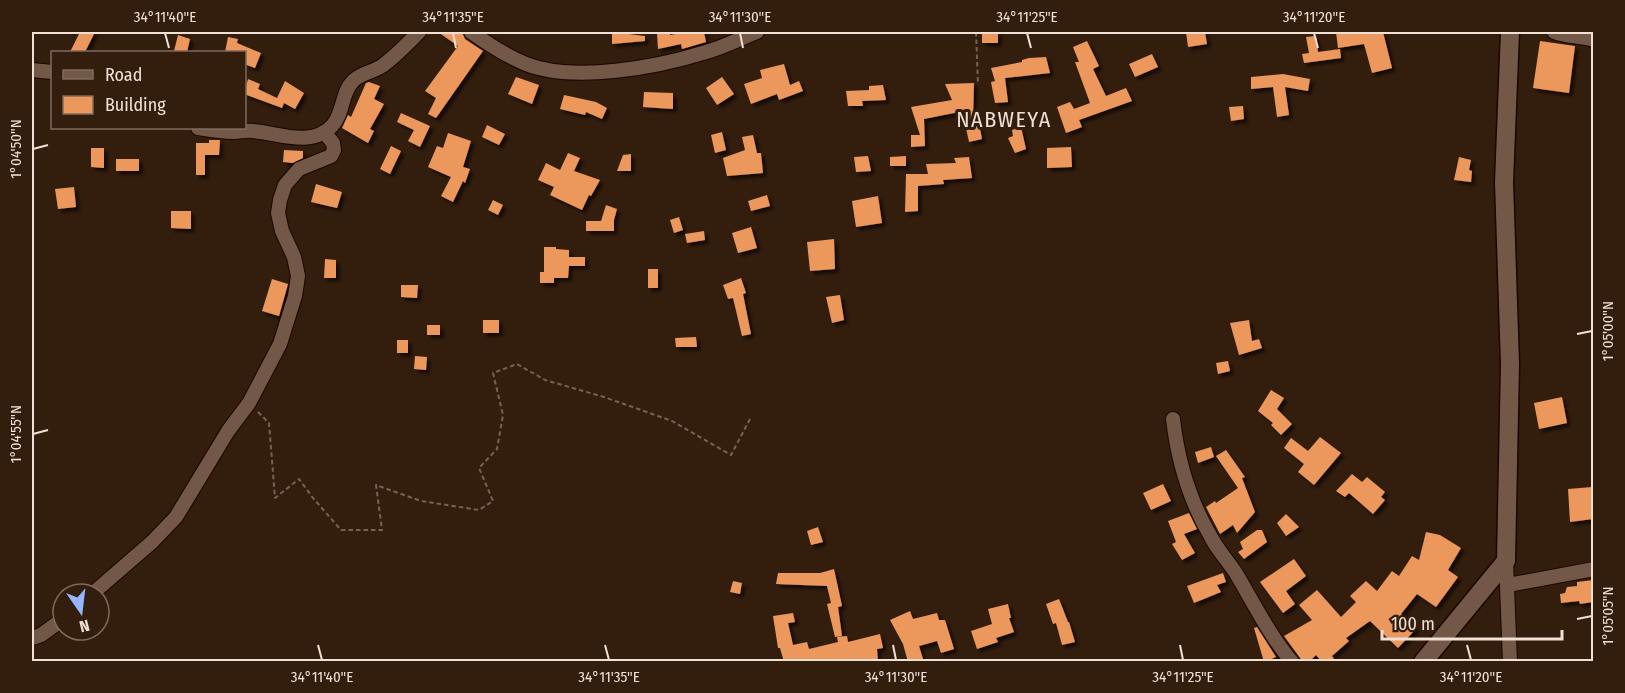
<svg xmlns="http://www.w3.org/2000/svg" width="1625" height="693" font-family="'Fira Sans Condensed',sans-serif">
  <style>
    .building { fill: #ec975c; filter: url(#shadow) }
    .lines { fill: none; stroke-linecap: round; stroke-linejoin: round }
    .street-casing { stroke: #1a0600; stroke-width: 16 }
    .secondary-casing { stroke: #1a0600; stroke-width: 21 }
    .path { stroke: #766255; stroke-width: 2; stroke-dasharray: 4.5 3; stroke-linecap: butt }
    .street { stroke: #735847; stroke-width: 14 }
    .secondary { stroke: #735847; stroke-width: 18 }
    .ticks { fill: none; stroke: #f0e0d6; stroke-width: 2 }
    .labels { text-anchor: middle; stroke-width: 6; stroke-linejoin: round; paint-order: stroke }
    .quarter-label { font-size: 22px; letter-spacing: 1.5px; fill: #f0e0d6; stroke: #331d0d }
    .neatline { fill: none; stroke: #f0e0d6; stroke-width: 2 }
    .ticks-label { font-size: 15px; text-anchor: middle; fill: #f0e0d6 }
  </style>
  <defs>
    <filter id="shadow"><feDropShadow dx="3.5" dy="3.5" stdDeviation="1.5" flood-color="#0009"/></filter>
  </defs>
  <rect width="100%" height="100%" fill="#331d0d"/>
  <!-- building -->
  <g class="building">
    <path d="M80 32H95L85 52H70Z"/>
    <path d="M438 32H462L465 39 483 51 436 118 428 114 436 98 425 91 458 46Z"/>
    <path d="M612 32 645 36V41L612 44Z"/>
    <path d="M670 32V35L686 32H704L706 42 682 49 681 44 658 49 657 33Z"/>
    <rect x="982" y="32" width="16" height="11"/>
    <path d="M1186 32H1205L1207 44 1188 47Z"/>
    <path d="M1336 32H1383L1392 68 1372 73 1364 44 1338 48Z"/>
    <path d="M178 35 190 39 187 52 174 51Z"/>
    <path d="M1316 36 1318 52 1340 49 1341 58 1304 63 1302 54 1309 53 1306 37Z"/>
    <path d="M228 37 238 39 237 43 261 53 255 68 244 64V52H225Z"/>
    <path d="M1087 41 1099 66 1093 69 1106 96 1126 88 1132 101 1079 120 1082 127 1066 133 1057 107 1070 102 1074 109 1090 103 1075 62H1079L1073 47Z"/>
    <path d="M1540 41 1575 46 1569 93 1533 88Z"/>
    <path d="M1152 54 1158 67 1135 77 1129 64Z"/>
    <path d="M1046 57 1050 73 1005 78 1008 102 995 103 991 82 995 81 991 68 1022 62V60L1029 58Z"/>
    <path d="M784 64 790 85 799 81 803 91 779 100 777 94 751 104 744 84 762 78 760 70Z"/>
    <path d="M1283 74 1310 79 1308 91 1285 87 1289 115 1277 117 1273 87 1251 89V77Z"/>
    <path d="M516 77 539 85 532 104 508 94Z"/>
    <path d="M722 77 734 94 717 105 706 88Z"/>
    <path d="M248 79 260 84 258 89 277 98 285 81 304 93 295 109 284 103 282 108 244 94Z"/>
    <path d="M369 82 380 86 374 99 384 104 370 129 374 131 368 143 342 128 348 115 351 117 366 83Z"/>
    <path d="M974 83 973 119 978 118 982 139 969 142 963 114H959V112L924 119 925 146 911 147V135H920L911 107 952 100 945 84Z"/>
    <path d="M883 85 886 100 862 101 863 106H848L846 91 869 90V86Z"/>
    <path d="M644 92 673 93V109L643 107Z"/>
    <path d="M564 95 596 102 607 108 602 119 586 112 585 115 560 109Z"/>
    <path d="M1243 106 1244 119 1231 121 1229 107Z"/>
    <path d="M401 113 430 126 420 147 408 141 414 130 397 122Z"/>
    <path d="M487 125 505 134 499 145 482 137Z"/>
    <path d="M1021 127 1026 149 1015 153 1008 138 1013 136 1012 130Z"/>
    <path d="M722 132 726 150 715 153 711 135Z"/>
    <path d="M448 133 471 141 463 167 470 169 465 183 463 181 453 202 441 196 451 177 428 167 437 146 443 148Z"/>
    <path d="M753 135 757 153H761L763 173 727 176 723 158 745 150 742 137Z"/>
    <path d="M209 140H220L219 155H205V175H196V143H209Z"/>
    <path d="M391 146 401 151 390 174 380 169Z"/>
    <path d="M1071 147 1072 167 1047 168V148Z"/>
    <path d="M91 148H104V168L91 167Z"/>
    <path d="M284 150 303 151V158L293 163 283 162Z"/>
    <path d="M568 153 580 158 574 171 600 180 591 196 589 195 582 210 550 195 554 187 538 180 546 163 560 170Z"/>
    <path d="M631 154V171H617L623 155Z"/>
    <path d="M868 156 871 171 856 172 854 157Z"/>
    <path d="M906 156V166H890V157Z"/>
    <path d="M969 157 972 178 943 180 944 184 918 186V211L905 212 906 174H928L926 164 956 163 954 158Z"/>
    <path d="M1459 157 1471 160 1469 170 1472 171 1471 182 1454 180Z"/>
    <rect x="116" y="159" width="23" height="12"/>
    <path d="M316 184 342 192 337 208 311 202Z"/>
    <path d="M74 187 76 207 58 209 55 189Z"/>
    <path d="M767 195 770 206 751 211 748 201Z"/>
    <path d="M878 196 882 223 856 227 852 201Z"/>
    <path d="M493 200 503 205 498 215 488 210Z"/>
    <path d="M606 205 617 209 614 220V231H586V221H601Z"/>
    <path d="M171 211H191V229L171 228Z"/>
    <path d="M679 217 683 230 674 233 670 220Z"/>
    <path d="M751 227 757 248 738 253 732 233Z"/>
    <path d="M704 231 705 240 687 243 685 234Z"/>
    <path d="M834 239 835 269 810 271 807 242Z"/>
    <path d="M544 247H556V249L569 250V257H585V266H569L568 278H554V283H540V272H544Z"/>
    <path d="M325 259 336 260V278H324Z"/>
    <rect x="648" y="269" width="10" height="19"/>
    <path d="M741 278 746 293 743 294 751 334 742 336 733 298 728 299 723 285Z"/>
    <path d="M272 279 288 284 279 316 262 311Z"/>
    <path d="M401 285H418L417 298 401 297Z"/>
    <path d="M840 295 844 320 832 323 826 297Z"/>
    <rect x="483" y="320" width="16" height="13"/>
    <path d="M1249 320 1252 341 1259 339 1262 348 1239 355 1230 323Z"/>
    <rect x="427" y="325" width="13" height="10"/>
    <path d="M696 337 697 347H676L675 338Z"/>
    <rect x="397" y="340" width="11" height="13"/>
    <path d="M415 356 427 357 426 370 414 369Z"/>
    <path d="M1228 361 1230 371 1218 374 1216 363Z"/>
    <path d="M1271 390 1284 398 1277 409 1292 424 1281 435 1271 425 1273 423 1258 411Z"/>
    <path d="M1562 397 1567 423 1539 429 1534 403Z"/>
    <path d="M1320 437 1341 453 1314 485 1298 472 1304 464 1284 448 1291 438 1308 451Z"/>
    <path d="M1211 447 1214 457 1198 463 1195 452Z"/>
    <path d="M1226 450 1245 477 1242 478 1255 512 1237 533 1233 525 1220 534 1206 507 1215 501 1216 503 1238 488 1216 456Z"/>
    <path d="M1352 474 1362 482 1367 477 1385 492 1381 497 1385 500 1373 514 1349 493 1345 497 1336 491Z"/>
    <path d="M1163 484 1171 501 1151 510 1143 493Z"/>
    <path d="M1592 487 1593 519 1570 522 1568 489Z"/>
    <path d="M1189 513 1197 529 1184 534 1195 553 1182 560 1172 544 1176 542 1168 521Z"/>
    <path d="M1286 514 1299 527 1286 536 1277 523Z"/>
    <path d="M818 527 823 542 811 545 807 531Z"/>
    <path d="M1257 530H1262L1267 542 1244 559 1238 552 1243 549 1240 542Z"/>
    <path d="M1426 532 1440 535 1461 548 1448 570 1458 577 1436 607 1417 594 1401 614 1416 629 1398 648 1370 621 1346 638 1349 641 1332 656 1336 662H1322L1316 655 1309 662H1303L1284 636 1312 620 1299 605 1317 590 1341 617 1356 602 1350 596 1366 581 1377 591 1392 571 1399 576 1412 556 1419 560Z"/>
    <path d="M1294 559 1306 576 1286 591 1295 604 1283 613 1260 582Z"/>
    <path d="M834 569 842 606 838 607 842 636 835 637 827 604 831 603 827 586 776 584 778 573H820Z"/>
    <path d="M1223 573 1226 582 1217 585 1221 592 1194 603 1187 586Z"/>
    <path d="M1593 580V602L1580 604 1579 601 1561 603 1560 594 1565 593 1567 587 1577 586V582Z"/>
    <path d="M733 581 742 583 740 594 730 592Z"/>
    <path d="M1059 599 1068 622H1069L1075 642 1062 645 1056 623 1053 624 1046 604Z"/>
    <path d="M1008 604 1011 618H1009L1014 632 996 638 998 642 977 649 971 631 992 624 988 609Z"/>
    <path d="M910 611 913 619 937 613 939 620H945L954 649 941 653 937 641 919 646 924 662H908L903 644 890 620Z"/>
    <path d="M793 613 795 622 788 623 793 645 807 642 809 649 838 642 837 637 847 636 848 642 880 634 883 648 877 649 878 662H784L780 648H778L773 616Z"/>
    <path d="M1257 627 1269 646 1276 657 1264 662 1254 628Z"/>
  </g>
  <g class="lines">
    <!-- street casing -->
    <g class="street-casing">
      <g id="street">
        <path d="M471 32C488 44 506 56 526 64 574 83 658 67 706 52 724 47 741 38 757 32"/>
        <path d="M1554 32C1567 37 1580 36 1594 40"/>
        <path d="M32 70 52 72"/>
        <path d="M198 128C210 130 222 132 234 132 240 132 247 130 253 131 278 133 311 148 332 126 344 113 341 93 353 81 361 73 373 72 382 66 396 56 407 44 419 32"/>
        <path d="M1173 419C1178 462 1189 500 1211 537 1218 551 1229 562 1237 575 1254 604 1270 636 1292 662"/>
        <path d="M1506 561 1510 662"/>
        <path d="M1508 585 1594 569"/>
        <path d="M92 594 152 542 176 517 228 431 249 403 280 344 295 296 298 276 294 257 282 231 278 213 280 200 285 185 299 169 331 156 334 150 333 143 324 132"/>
        <path d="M32 638 41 635 63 619"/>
      </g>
    </g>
    <!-- secondary casing -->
    <g class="secondary-casing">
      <path id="secondary" d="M1423 662 1506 561 1510 364 1504 182 1510 32"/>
    </g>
    <!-- path -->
    <g class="path">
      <path d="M976 32 978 84"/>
      <path d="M258 412 269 423 275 498 299 479 313 498 341 530H382L376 485 421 501 479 510 493 501 479 468 497 449 503 415 493 373 517 364 545 380 604 397 672 421 731 455 750 419"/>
    </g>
    <!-- street -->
    <use href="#street" class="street"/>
    <!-- secondary -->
    <use href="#secondary" class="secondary"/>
  </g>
  <!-- ticks -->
  <path class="ticks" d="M165 33 169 48M453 33 456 48M740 33 743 48M1027 33 1031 48M1314 33 1318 48M33 149 48 145M1577 334 1592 331M33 434 48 430M1577 619 1592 616M318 645 322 660M605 645 609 660M893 645 896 660M1180 645 1183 660M1467 645 1471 660"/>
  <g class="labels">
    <!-- quarter labels -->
    <g class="quarter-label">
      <text x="1004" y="127">NABWEYA</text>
    </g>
  </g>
  <!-- border -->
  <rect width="1625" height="693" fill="none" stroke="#331d0d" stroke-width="66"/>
  <!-- legend -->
  <rect x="51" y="51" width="195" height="78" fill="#331d0d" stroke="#7f6b5d" stroke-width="1.5"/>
  <rect x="63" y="70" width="30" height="9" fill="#735847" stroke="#7f6b5d" stroke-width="1.5"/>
  <text x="105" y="81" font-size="18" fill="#f0e0d6">Road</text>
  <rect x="63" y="96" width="30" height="18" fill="#ec975c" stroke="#7f6b5d" stroke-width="1.5"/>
  <text x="105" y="111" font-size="18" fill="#f0e0d6">Building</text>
  <!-- north arrow -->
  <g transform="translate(81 612) rotate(166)"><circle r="28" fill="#331d0d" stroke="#7f6b5d" stroke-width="1.5"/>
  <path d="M0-4.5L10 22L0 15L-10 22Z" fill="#95b6fd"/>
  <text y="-9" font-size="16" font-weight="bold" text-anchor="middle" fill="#f0e0d6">N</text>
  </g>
  <!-- scale -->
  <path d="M1382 630v9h180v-9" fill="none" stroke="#f0e0d6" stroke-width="3"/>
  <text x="1391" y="630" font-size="18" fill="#f0e0d6" stroke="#331d0d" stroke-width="4.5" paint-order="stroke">100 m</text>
  <rect x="33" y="33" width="1559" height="627" class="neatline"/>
  <g class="ticks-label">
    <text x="165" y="22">34°11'40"E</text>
    <text x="453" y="22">34°11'35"E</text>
    <text x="740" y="22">34°11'30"E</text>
    <text x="1027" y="22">34°11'25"E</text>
    <text x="1314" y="22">34°11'20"E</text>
    <text transform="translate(16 149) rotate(-90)" y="5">1°04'50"N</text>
    <text transform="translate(1608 331) rotate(-90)" y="5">1°05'00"N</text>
    <text transform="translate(16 434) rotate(-90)" y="5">1°04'55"N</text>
    <text transform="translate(1608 616) rotate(-90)" y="5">1°05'05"N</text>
    <text x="322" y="682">34°11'40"E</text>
    <text x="609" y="682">34°11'35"E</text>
    <text x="896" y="682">34°11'30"E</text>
    <text x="1183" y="682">34°11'25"E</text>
    <text x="1471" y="682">34°11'20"E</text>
  </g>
</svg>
